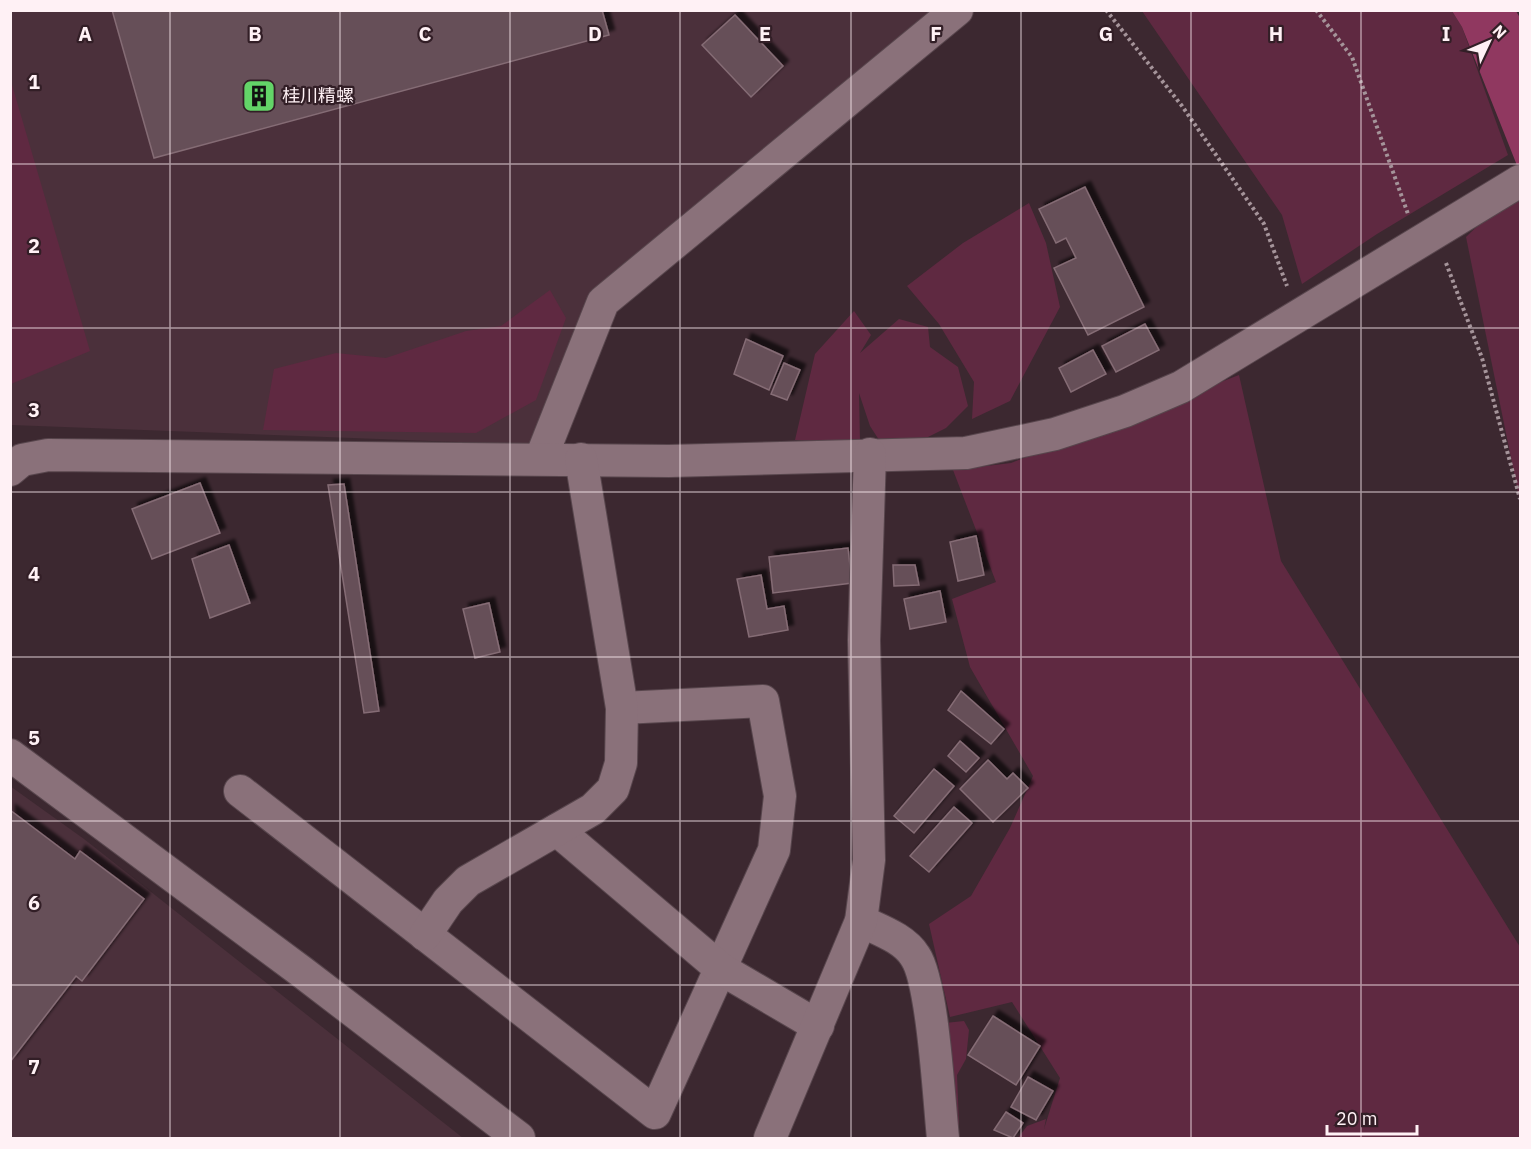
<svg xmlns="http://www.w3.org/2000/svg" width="1531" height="1149" font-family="'IBM Plex Sans','Noto Sans JP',sans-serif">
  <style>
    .built { fill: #4b303b }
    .green { fill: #5f2941 }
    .water { fill: #903860 }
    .building { fill: #664f58; stroke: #856c75; stroke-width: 1.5; filter: url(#shadow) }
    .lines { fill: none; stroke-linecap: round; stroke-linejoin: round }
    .minor-casing { stroke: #58464d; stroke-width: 34 }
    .path { stroke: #a5949a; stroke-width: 4; stroke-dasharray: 3 3; stroke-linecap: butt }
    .minor { stroke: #8a717a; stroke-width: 32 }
    .grid { fill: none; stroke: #fff1f5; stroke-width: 1.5; stroke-opacity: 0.55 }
    .labels { text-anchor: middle; stroke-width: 4.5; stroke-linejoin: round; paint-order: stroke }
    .poi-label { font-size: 18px; fill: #fff1f5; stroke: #321e26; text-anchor: start }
    .grid-label { font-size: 20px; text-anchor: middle; font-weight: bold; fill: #fff1f5; stroke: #321e26; stroke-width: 4.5; stroke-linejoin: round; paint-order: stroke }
  </style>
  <defs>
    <filter id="shadow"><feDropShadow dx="5.5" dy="-5.5" stdDeviation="1.5" flood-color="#0009"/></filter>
  </defs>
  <rect width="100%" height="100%" fill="#3c2830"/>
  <!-- built -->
  <g class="built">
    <path d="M10 11H935L595 288 534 445 11 425Z"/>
    <path d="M10 786 84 839 463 1138H11Z"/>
  </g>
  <!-- green -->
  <g class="green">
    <path d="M1142 11H1452L1462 27 1508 155 1377 234 1302 284 1282 215Z"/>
    <path d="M10 78 90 351 11 384H10Z"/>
    <path d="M1520 185V502L1466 237Z"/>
    <path d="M1029 203 1046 243 1060 307 1010 401 972 419 974 382 939 324 907 286 963 243Z"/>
    <path d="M550 290 566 318 536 400 476 433 263 430 274 369 336 353 386 358 466 331 501 326Z"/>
    <path d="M854 311 871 335 860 353 899 319 928 327 930 347 958 367 968 406 946 428 914 444 881 443 870 426 859 393 860 442 795 440 815 354Z"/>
    <path d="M1239 375 1281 561 1520 947V1138H1018L1027 1126 1046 1119 1044 1129 1060 1078 1012 1002 950 1017 929 924 971 896 1010 828 1033 776 970 667 952 599 996 582 953 470 1011 463Z"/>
    <path d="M964 1021 969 1030 966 1059 957 1075 959 1124 955 1138 945 1023Z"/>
  </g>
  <!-- water -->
  <path class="water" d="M1452 11H1516L1520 18V173L1462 27Z"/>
  <!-- building -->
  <g class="building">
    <path d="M112 10H602L609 35 154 158Z"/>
    <path d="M735 15 783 66 751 97 702 45Z"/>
    <path d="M1085 187 1144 307 1088 335 1054 268 1076 258 1066 238 1056 243 1039 209Z"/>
    <path d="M1145 324 1159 350 1116 372 1102 346Z"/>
    <path d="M746 339 783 356 769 390 734 374Z"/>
    <path d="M1093 350 1106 374 1071 392 1059 368Z"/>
    <path d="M784 363 800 370 787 400 771 394Z"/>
    <path d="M200 483 220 533 152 559 132 509Z"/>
    <path d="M344 484 379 711 364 713 328 485Z"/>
    <path d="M976 536 984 575 958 581 950 542Z"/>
    <path d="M229 545 250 603 210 618 192 559Z"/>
    <path d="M848 548 852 583 773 593 769 557Z"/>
    <path d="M893 565H915L919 585 894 586Z"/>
    <path d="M761 575 767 609 784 606 788 630 749 637 737 579Z"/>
    <path d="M940 591 946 622 910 629 904 599Z"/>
    <path d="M489 603 500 652 475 658 463 609Z"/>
    <path d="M961 691 1004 729 991 744 948 710Z"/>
    <path d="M960 741 979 758 966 772 948 756Z"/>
    <path d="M988 760 1007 779 1013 773 1028 788 993 822 960 789Z"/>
    <path d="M934 769 954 786 914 833 894 816Z"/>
    <path d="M954 807 972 823 929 872 910 856Z"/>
    <path d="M10 810 75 859 80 851 144 899 82 981 76 976 10 1062Z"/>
    <path d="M993 1016 1040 1046 1016 1085 968 1055Z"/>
    <path d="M1028 1077 1053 1091 1036 1120 1011 1107Z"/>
    <path d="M1006 1112 1023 1123 1013 1138 994 1130Z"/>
  </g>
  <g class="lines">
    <!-- minor casing -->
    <g class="minor-casing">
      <g id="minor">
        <path d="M541 458 603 302 957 10"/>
        <path d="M10 470 22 460 48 455 669 461 966 453 1055 434 1125 411 1181 387 1520 181"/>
        <path d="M10 755 302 972 519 1138"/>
        <path d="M240 791 655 1113 774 850 780 796 763 701 622 708"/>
        <path d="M557 830 721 969 818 1026"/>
        <path d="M861 921C879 930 904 938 915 956 933 982 939 1101 943 1138"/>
        <path d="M425 935 448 901 468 881 593 809 613 789 621 763 622 708 581 459"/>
        <path d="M770 1138 861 921 869 860 864 640 870 454"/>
      </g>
    </g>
    <!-- path -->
    <g class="path">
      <path d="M1106 10 1182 106 1264 224 1287 286"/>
      <path d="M1316 10 1352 57 1408 214"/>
      <path d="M1446 263 1482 358 1520 499"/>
    </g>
    <!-- minor -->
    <use href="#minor" class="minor"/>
  </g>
  <!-- grid -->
  <path class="grid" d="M170 10V1138M340 10V1138M510 10V1138M680 10V1138M851 10V1138M1021 10V1138M1191 10V1138M1361 10V1138M10 164H1520M10 328H1520M10 492H1520M10 657H1520M10 821H1520M10 985H1520"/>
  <!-- icons -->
  <defs>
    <g id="building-square" transform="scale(1.725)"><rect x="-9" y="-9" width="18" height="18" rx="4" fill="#63d468" stroke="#321e26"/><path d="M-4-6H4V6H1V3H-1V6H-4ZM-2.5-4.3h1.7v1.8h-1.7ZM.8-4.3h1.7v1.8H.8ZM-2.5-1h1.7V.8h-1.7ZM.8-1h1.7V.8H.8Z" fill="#111"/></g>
  </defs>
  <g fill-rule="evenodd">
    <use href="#building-square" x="259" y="96"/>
  </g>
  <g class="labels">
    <!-- poi labels -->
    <g class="poi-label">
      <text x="282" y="102">桂川精螺</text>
    </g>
  </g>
  <g class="grid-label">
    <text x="85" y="41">A</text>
    <text x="255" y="41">B</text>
    <text x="425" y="41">C</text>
    <text x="595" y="41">D</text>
    <text x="765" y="41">E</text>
    <text x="936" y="41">F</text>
    <text x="1106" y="41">G</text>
    <text x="1276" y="41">H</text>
    <text x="1446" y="41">I</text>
    <text x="34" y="89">1</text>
    <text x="34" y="253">2</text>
    <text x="34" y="417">3</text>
    <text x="34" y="581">4</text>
    <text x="34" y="745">5</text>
    <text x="34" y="910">6</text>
    <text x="34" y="1074">7</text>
  </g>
  <!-- border -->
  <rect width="1531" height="1149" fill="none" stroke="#fff1f5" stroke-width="24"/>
  <!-- north arrow -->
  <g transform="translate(1489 42) rotate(46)" stroke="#321e26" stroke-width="4.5" paint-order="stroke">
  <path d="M0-4.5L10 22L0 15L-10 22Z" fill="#fff1f5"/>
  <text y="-9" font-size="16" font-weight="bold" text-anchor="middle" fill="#fff1f5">N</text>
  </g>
  <!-- scale -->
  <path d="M1327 1125v9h90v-9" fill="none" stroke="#fff1f5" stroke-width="3"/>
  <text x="1336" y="1125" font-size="18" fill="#fff1f5" stroke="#321e26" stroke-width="4.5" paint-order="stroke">20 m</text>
</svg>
